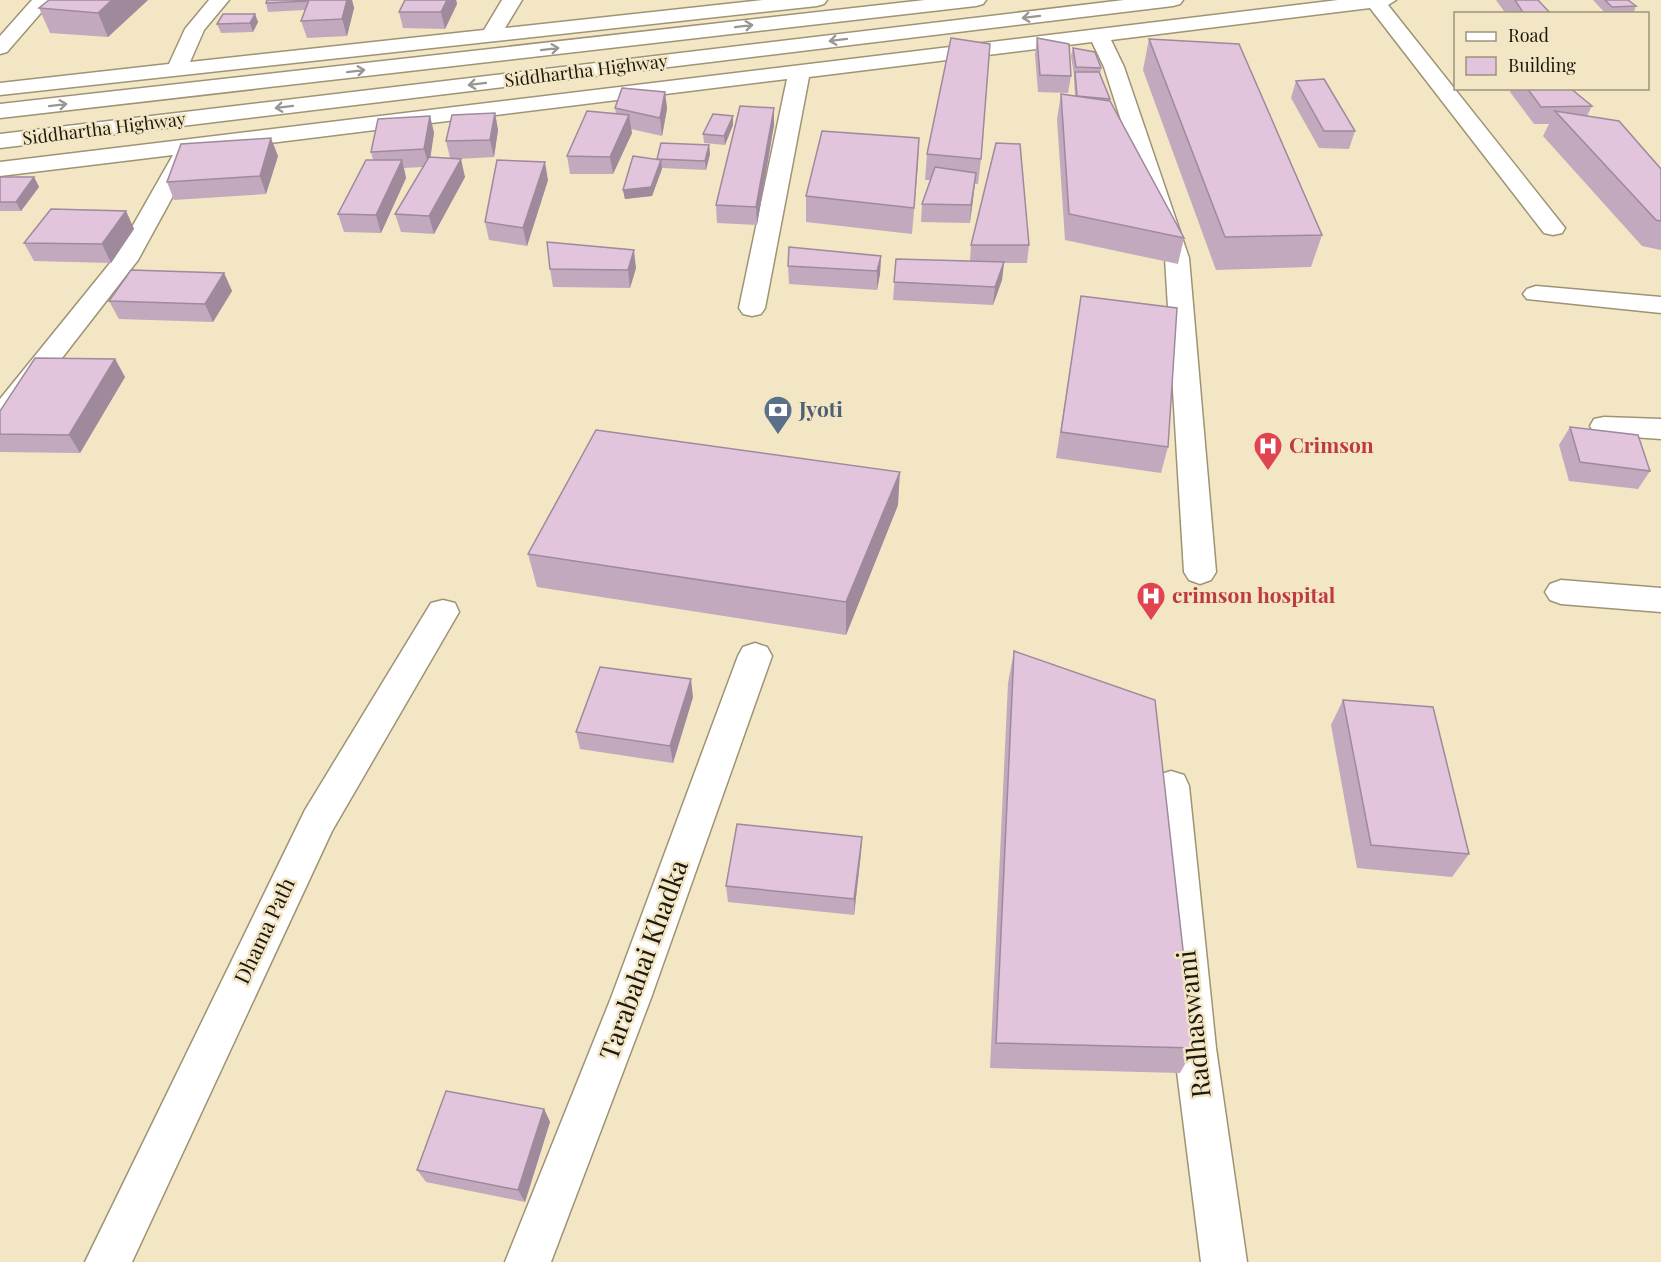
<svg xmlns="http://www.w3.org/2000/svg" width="1661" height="1262" font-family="'Playfair Display',serif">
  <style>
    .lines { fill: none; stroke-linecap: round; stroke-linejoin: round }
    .minor-casing { stroke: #9e9374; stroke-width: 3 }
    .highway-casing { stroke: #9e9374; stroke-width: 3 }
    .minor { fill: #fff; fill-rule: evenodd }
    .highway { fill: #fff; fill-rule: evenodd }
    .wall { fill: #c2a9be }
    .shaded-wall { fill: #9e8a9b }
    .building { fill: #e2c5dd; stroke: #9e8a9b; stroke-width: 1.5 }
    .oneway { stroke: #999792 }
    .labels { text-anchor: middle; stroke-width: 5; stroke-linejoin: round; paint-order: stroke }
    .far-street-label { font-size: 18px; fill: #1c180c; stroke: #f2e6c5 }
    .service-label { font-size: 21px; font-weight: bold; fill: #4e5e75; stroke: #f2e6c5; text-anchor: start }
    .health-label { font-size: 21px; font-weight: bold; fill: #be3a42; stroke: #f2e6c5; text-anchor: start }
    .street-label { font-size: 21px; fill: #1c180c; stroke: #f2e6c5 }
    .near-street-label { font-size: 26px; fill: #1c180c; stroke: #f2e6c5 }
  </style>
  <rect width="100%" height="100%" fill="#f2e6c5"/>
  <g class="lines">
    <!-- minor casing -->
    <g class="minor-casing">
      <g id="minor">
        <path d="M32 0H52L7 52 0 54V36Z"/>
        <path d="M209 0H229L204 30 190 62 484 30 502 0H522L505 28 763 0H827L824 4 817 6 0 95V83L169 64 185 29Z"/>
        <path d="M1338 0H1396L1388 5 1565 228 1562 233 1553 235 1544 233 1370 8 1111 40 1124 67 1189 258 1216 572 1211 580 1200 584 1189 580 1184 572 1165 258 1104 67 1092 42 809 77 765 308 761 314 752 316 743 314 739 308 787 79 197 152 138 260 10 425 0 427V399L115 257 173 155 0 176V162Z"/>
        <path d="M1536 286 1661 297V313L1527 299 1523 294 1527 289Z"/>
        <path d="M1604 417 1661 419V439L1604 435 1594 433 1590 426 1594 419Z"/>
        <path d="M1561 580 1661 588V612L1561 604 1550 600 1545 592 1550 584Z"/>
        <path d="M443 600 455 603 459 612 332 831 132 1262H85L305 810 431 603Z"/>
        <path d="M755 643 767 647 772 656 651 998 551 1262H505L611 998 738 656 743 647Z"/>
        <path d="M1171 771 1184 775 1189 786 1216 1048 1247 1262H1201L1174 1048 1153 786 1158 775Z"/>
      </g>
    </g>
    <!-- highway casing -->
    <g class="highway-casing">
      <g id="highway">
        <path d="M925 0H986L983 4 976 6 0 118V104Z"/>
        <path d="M1124 0H1183L1180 4 1173 6 0 148V134Z"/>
      </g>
    </g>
    <!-- minor -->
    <use href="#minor" class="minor"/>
    <!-- highway -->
    <use href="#highway" class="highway"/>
  </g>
  <!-- wall -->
  <g class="wall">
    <path d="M148 0 108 37 50 33 39 8Z"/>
    <path d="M352 0 354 8 347 36 307 38 301 21 305 10 268 12 266 3Z"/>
    <path d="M405 0H456L457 4 445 29 403 28 399 12Z"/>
    <path d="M1496 0H1538L1551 14H1506Z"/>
    <path d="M1593 0H1628L1636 6 1633 14H1606Z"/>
    <path d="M255 14 258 22 253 32 221 33 217 24Z"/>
    <path d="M1037 38 1071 76 1068 93 1038 92 1035 55Z"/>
    <path d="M1149 39 1322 235 1311 267 1216 270 1143 70Z"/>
    <path d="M1073 48 1101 68 1100 75 1110 99V101L1184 238 1178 264 1065 240 1057 119 1061 94 1075 96 1074 80V75L1071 56Z"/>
    <path d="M1296 81 1355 131 1349 149 1319 148 1291 98Z"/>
    <path d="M1512 88H1570L1592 106 1587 116 1661 169V250L1642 246 1543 136 1549 124H1534L1510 92Z"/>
    <path d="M665 92 667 109 662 136 631 129 632 133 613 174H570L567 156 616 114 615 108Z"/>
    <path d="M495 113 498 130 494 157 457 159 465 177 434 234 401 232 395 214 423 167 404 168 406 178 381 233 344 232 338 214 373 160 371 152 430 116 434 133 430 157 450 158 446 141Z"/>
    <path d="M733 125 725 145 704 143 703 134Z"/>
    <path d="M774 125 757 225 717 223 716 205Z"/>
    <path d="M919 138 912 234 806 222V196Z"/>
    <path d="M709 145 710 154 706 170 662 168 652 196 625 199 623 190 657 160V159Z"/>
    <path d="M927 154 981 159 978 184H975L970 223 921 222 922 204 930 180H925Z"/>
    <path d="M278 156 266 194 174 200 167 182Z"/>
    <path d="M0 177H34L39 187 21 211H0Z"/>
    <path d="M548 180 527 246 489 240 485 222Z"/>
    <path d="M126 211 134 229 111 263 34 261 24 243Z"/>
    <path d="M971 245H1029L1027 263H1004L1002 280 993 305 893 300 896 259 970 261Z"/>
    <path d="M881 256 880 274 877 290 789 284 788 266Z"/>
    <path d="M636 268 630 288 553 287 550 269Z"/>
    <path d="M224 273 232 291 213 322 119 319 109 301Z"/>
    <path d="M1081 296 1168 447 1161 473 1056 458Z"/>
    <path d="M115 359 125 377 80 453 0 452V411Z"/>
    <path d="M1570 427 1650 471 1638 489 1569 481 1559 445Z"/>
    <path d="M898 505 846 635 537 587 528 554Z"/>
    <path d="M1014 651 1194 1048 1180 1073 990 1068 1008 683Z"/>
    <path d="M693 697 673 763 580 749 576 732Z"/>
    <path d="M1343 700 1469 854 1452 877 1357 868 1331 725Z"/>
    <path d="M862 837 861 853 854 915 728 902 726 886Z"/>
    <path d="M544 1109 550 1122 525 1202 426 1182 417 1170Z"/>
  </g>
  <!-- shaded-wall -->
  <g class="shaded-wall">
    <path d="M112 0H148L108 37 98 13Z"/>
    <path d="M347 0H352L354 8 347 36 342 19Z"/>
    <path d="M447 0H456L457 4 445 29 441 12Z"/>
    <path d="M255 14 258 22 253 32 250 23Z"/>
    <path d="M665 92 667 109 662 136 660 118Z"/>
    <path d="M774 108V125L757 225 756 207Z"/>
    <path d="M495 113 498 130 494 157 490 140Z"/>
    <path d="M629 115 632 133 613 174 610 157Z"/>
    <path d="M430 116 434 133 429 167 424 149Z"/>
    <path d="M733 116V125L725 145 724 136Z"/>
    <path d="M271 138 278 156 266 194 260 176Z"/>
    <path d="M919 138 918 164 912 234 914 208Z"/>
    <path d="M709 145 710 154 706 170 705 161Z"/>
    <path d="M461 159 465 177 434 234 429 216Z"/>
    <path d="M402 160 406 178 381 233 376 215Z"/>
    <path d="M661 160 662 169 652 196 625 199 623 190Z"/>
    <path d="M545 162 548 180 527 246 523 228Z"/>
    <path d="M976 173 974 191 970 223 971 205Z"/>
    <path d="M34 177 39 187 21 211 16 202Z"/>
    <path d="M126 211 134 229 111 263 102 244Z"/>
    <path d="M634 250 636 268 630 288 628 270Z"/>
    <path d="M881 256 880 274 877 290V271Z"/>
    <path d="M1004 262 1002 280 993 305 995 287Z"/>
    <path d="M224 273 232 291 213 322 205 304Z"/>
    <path d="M115 359 125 377 80 453 69 435Z"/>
    <path d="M900 472 898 505 846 635V602Z"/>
    <path d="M691 679 693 697 673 763 670 746Z"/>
    <path d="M862 837 861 853 854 915V899Z"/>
    <path d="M544 1109 550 1122 525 1202 518 1190Z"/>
  </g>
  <!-- building -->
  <g class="building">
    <path d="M49 0H112L98 13 39 8Z"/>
    <path d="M267 0H308V1L266 3Z"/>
    <path d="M309 0H347L342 19 301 21Z"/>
    <path d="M405 0H447L441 12H399Z"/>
    <path d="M1515 0H1538L1551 14H1524Z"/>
    <path d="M1605 0H1628L1636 6 1612 7Z"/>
    <path d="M223 14H255L250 23 217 24Z"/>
    <path d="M951 38 990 44 981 159 927 154Z"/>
    <path d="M1037 38 1069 44 1071 76 1040 75Z"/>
    <path d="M1149 39 1239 44 1322 235 1225 237Z"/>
    <path d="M1073 48 1095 52 1101 68 1076 67Z"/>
    <path d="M1075 72H1099L1110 99 1077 96Z"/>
    <path d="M1324 79 1355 131H1324L1296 81Z"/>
    <path d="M622 88 665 92 660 118 615 108Z"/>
    <path d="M1527 88H1570L1592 106 1541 107Z"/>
    <path d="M1061 94 1110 101 1184 238 1069 214Z"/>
    <path d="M740 106 774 108 756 207 716 205Z"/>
    <path d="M587 111 629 115 610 157 567 156Z"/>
    <path d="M1555 111 1619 121 1661 169V221L1656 220Z"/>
    <path d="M495 113 490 140 446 141 452 115Z"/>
    <path d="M713 114 733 116 724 136 703 134Z"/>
    <path d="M430 116 424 149 371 152 378 119Z"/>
    <path d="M822 131 919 138 914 208 806 196Z"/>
    <path d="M271 138 260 176 167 182 181 144Z"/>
    <path d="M661 143 709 145 705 161 657 159Z"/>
    <path d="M996 143 1020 144 1029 245H971Z"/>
    <path d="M633 156 661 160 651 187 623 190Z"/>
    <path d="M429 157 461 159 429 216 395 214Z"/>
    <path d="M366 160H402L376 215 338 214Z"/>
    <path d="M497 160 545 162 523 228 485 222Z"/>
    <path d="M935 167 976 173 971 205 922 204Z"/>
    <path d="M0 177H34L16 202H0Z"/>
    <path d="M51 209 126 211 102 244 24 243Z"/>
    <path d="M547 242 634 250 628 270 550 269Z"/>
    <path d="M789 247 881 256 877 271 788 266Z"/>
    <path d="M896 259 1004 262 995 287 894 282Z"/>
    <path d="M131 270 224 273 205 304 109 301Z"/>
    <path d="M1081 296 1177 308 1168 447 1061 432Z"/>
    <path d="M35 358 115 359 69 435 0 434V411Z"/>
    <path d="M1570 427 1638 435 1650 471 1580 462Z"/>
    <path d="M596 430 900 472 846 602 528 554Z"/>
    <path d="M1014 651 1155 700 1194 1048 996 1043Z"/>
    <path d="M600 667 691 679 670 746 576 732Z"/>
    <path d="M1343 700 1433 707 1469 854 1371 845Z"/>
    <path d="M737 824 862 837 854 899 726 886Z"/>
    <path d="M446 1091 544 1109 518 1190 417 1170Z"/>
  </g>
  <!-- one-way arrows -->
  <defs><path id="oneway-shaft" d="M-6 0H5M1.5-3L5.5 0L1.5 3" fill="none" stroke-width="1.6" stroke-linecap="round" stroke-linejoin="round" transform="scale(1.5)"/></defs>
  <g class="oneway">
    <use href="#oneway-shaft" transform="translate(1031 17) rotate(173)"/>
    <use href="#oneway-shaft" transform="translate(744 26) rotate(-7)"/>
    <use href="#oneway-shaft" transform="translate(838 40) rotate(173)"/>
    <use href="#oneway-shaft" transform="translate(550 49) rotate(-7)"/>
    <use href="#oneway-shaft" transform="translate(356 71) rotate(-7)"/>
    <use href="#oneway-shaft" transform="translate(477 84) rotate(173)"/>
    <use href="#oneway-shaft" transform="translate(58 105) rotate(-7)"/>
    <use href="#oneway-shaft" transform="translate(284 107) rotate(173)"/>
  </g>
  <!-- icons -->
  <defs>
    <g id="bank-pin" transform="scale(1.5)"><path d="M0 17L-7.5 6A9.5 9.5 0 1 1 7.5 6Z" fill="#5c6f8a" stroke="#f2e6c5"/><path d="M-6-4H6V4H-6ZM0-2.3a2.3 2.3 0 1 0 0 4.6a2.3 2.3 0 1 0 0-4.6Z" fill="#fff"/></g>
    <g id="hospital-pin" transform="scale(1.5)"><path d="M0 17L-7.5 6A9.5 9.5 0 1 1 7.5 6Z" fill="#e0444e" stroke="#f2e6c5"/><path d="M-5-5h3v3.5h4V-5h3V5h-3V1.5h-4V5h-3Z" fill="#fff"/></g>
  </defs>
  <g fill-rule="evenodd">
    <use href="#bank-pin" x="778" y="410"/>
    <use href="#hospital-pin" x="1268" y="446"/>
    <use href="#hospital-pin" x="1151" y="596"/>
  </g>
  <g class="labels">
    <!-- far-street labels -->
    <g class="far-street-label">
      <text transform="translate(586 71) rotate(-7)" y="6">Siddhartha Highway</text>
      <text transform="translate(104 129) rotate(-7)" y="6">Siddhartha Highway</text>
    </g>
    <!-- service labels -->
    <g class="service-label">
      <text x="799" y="417">Jyoti</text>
    </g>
    <!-- health labels -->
    <g class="health-label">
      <text x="1289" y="453">Crimson</text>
      <text x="1172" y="603">crimson hospital</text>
    </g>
    <!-- street labels -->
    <g class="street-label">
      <text transform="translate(265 931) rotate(-65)" y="7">Dhama Path</text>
    </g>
    <!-- near-street labels -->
    <g class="near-street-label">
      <text transform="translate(644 960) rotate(-70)" y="9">Tarabahai Khadka</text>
      <text transform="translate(1194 1024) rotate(-96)" y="9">Radhaswami</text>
    </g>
  </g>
  <!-- legend -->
  <rect x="1454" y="12" width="195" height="78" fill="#f2e6c5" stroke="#9c947b" stroke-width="1.5"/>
  <rect x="1466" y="32" width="30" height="9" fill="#ffffff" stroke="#9c947b" stroke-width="1.5"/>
  <text x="1508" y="42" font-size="18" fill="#1c180c">Road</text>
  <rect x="1466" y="57" width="30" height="18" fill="#e2c5dd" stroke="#9c947b" stroke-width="1.5"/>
  <text x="1508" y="72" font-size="18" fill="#1c180c">Building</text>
</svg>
